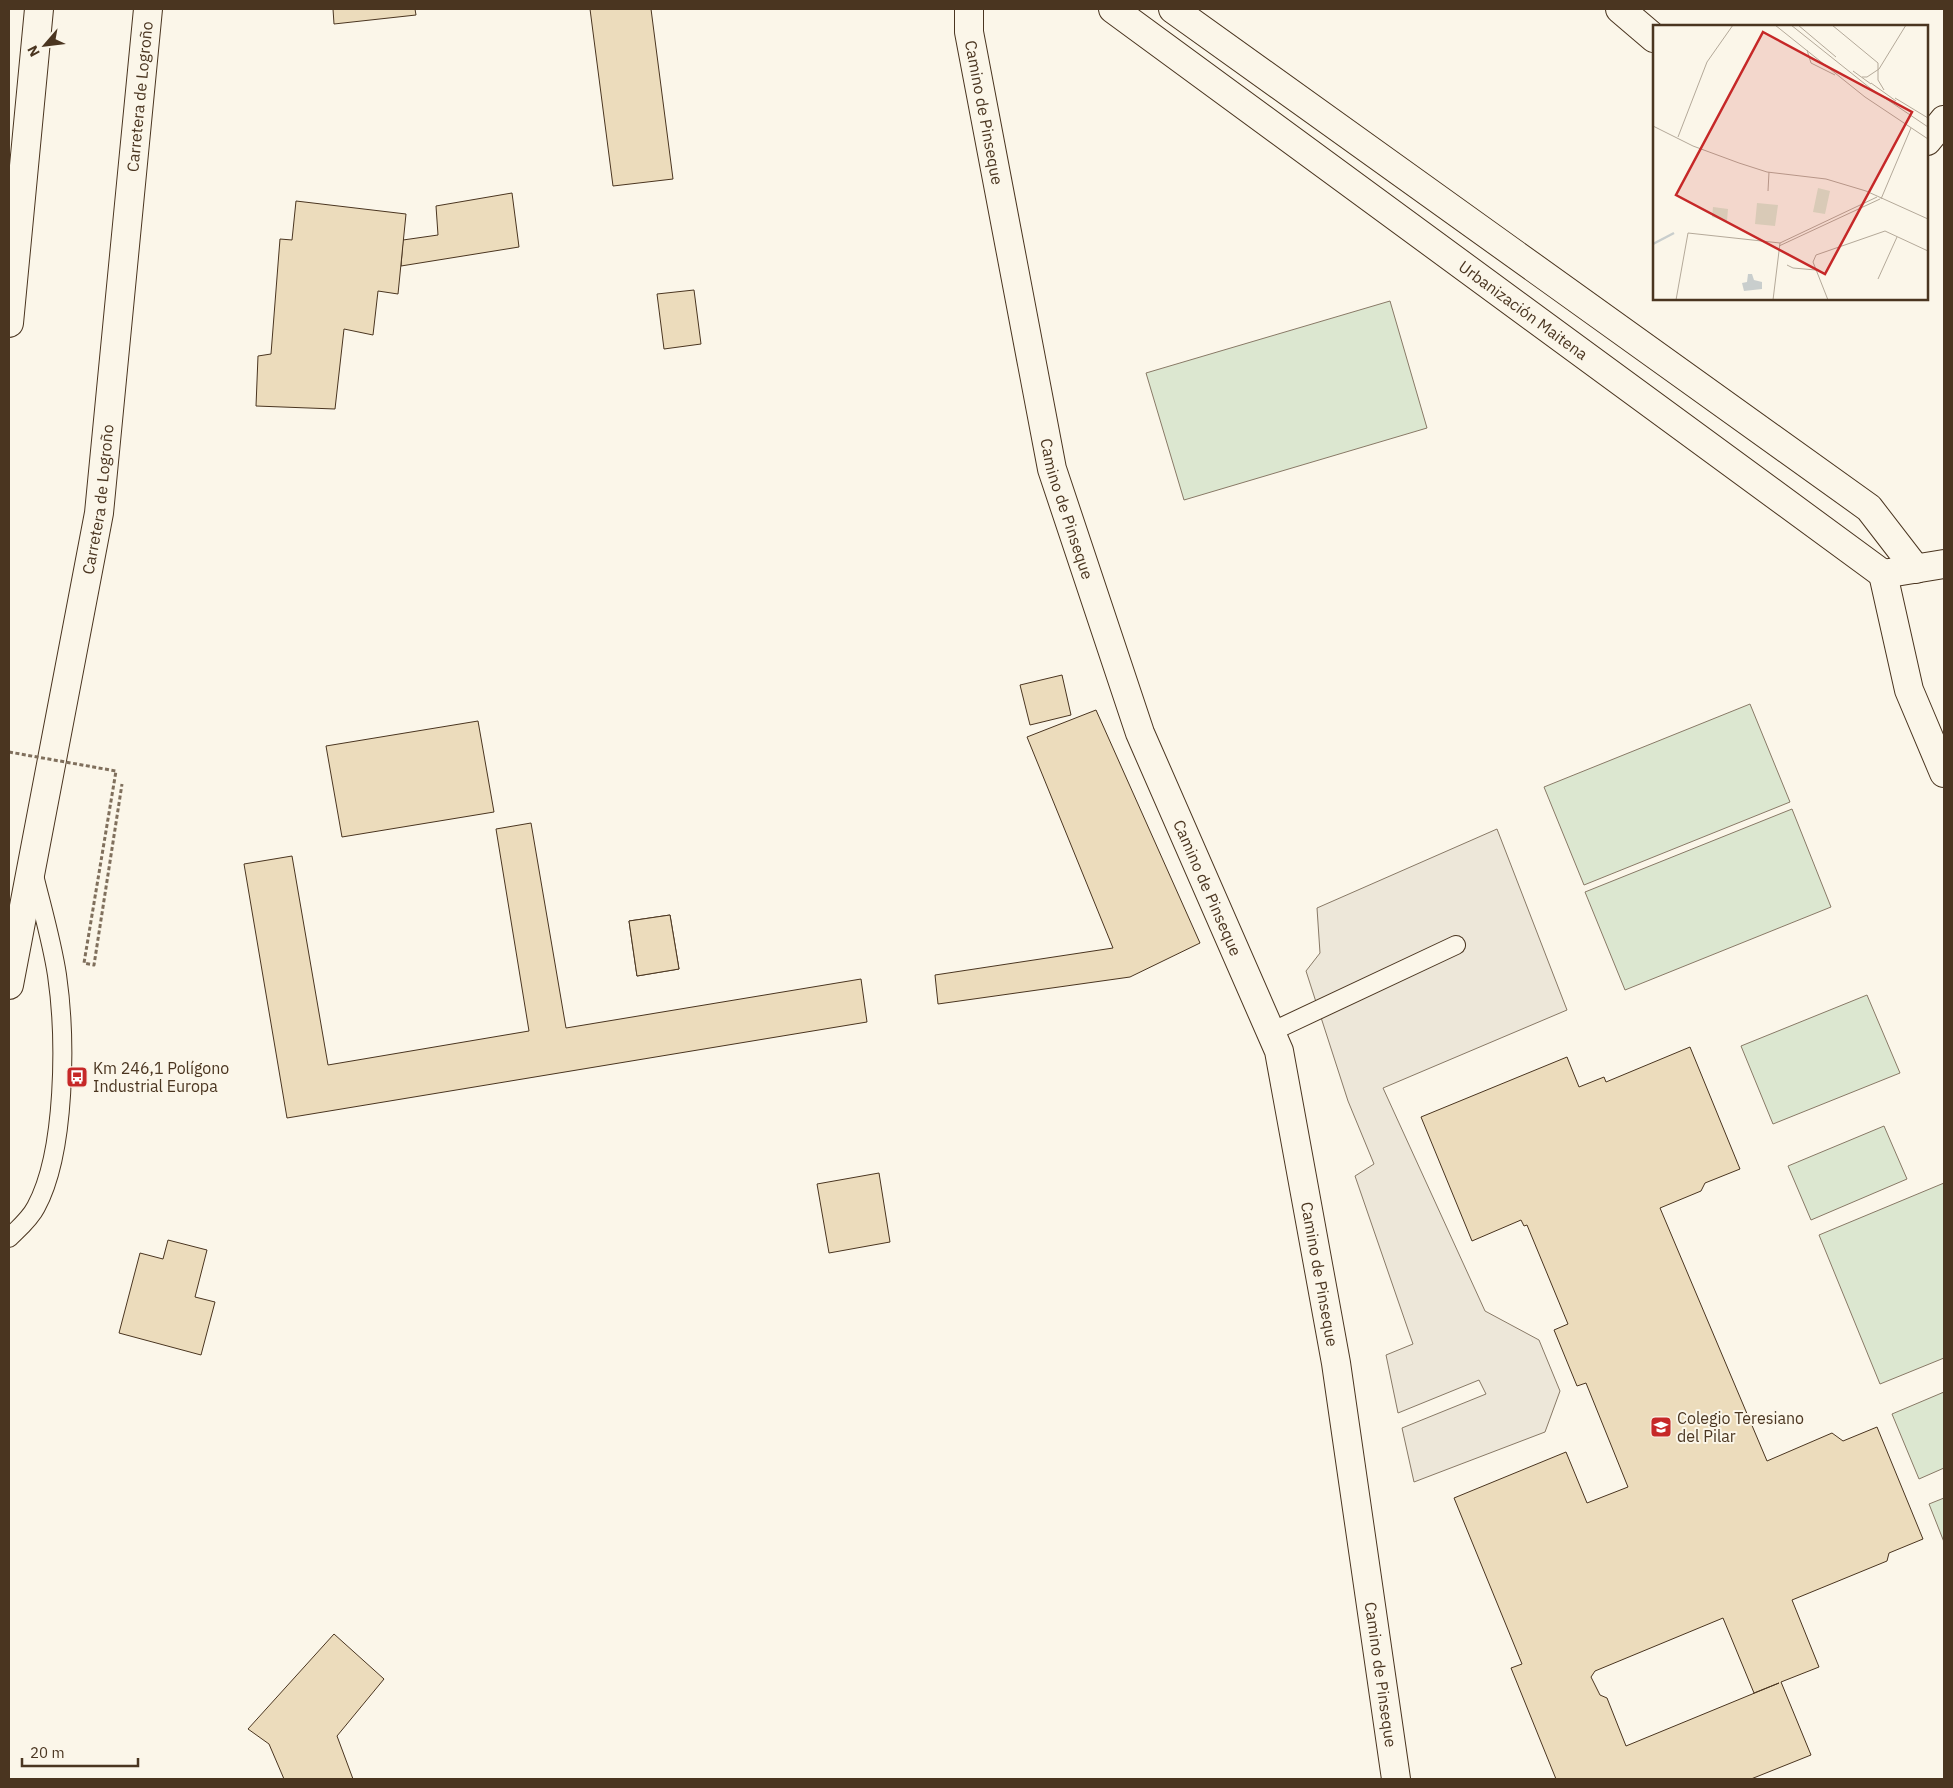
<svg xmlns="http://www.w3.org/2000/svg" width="1953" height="1788" font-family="'IBM Plex Sans',sans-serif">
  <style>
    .grass { fill: #dce7d0; stroke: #887966 }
    .parking { fill: #ede7d9; stroke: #887966 }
    .building { fill: #ecdcbc; stroke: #4a3520; fill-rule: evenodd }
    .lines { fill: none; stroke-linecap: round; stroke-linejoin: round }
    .lane-casing { stroke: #4a3520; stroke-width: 20 }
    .street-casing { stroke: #4a3520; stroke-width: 30 }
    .highway-casing { stroke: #4a3520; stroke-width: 30 }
    .lane { stroke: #fbf6e9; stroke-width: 18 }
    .street { stroke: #fbf6e9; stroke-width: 28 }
    .highway { stroke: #fbf6e9; stroke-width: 28 }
    .path-bridge { stroke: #7f6f5c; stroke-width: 3; stroke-dasharray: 4 2.5; stroke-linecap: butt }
    .labels { text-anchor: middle; stroke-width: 4; stroke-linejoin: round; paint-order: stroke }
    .street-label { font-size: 16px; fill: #4a3520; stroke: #fbf6e9 }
    .poi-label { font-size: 16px; fill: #4a3520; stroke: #fbf6e9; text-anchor: start }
    .inset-river { fill: none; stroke: #c9cecd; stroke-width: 2.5 }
    .inset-road { fill: none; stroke: #b4a999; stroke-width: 1 }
    .view { fill: #c62828; fill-opacity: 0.15; stroke: #c62828; stroke-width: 2.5 }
    .inset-edge { fill: none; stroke: #4a3520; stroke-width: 2.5 }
  </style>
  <rect width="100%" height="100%" fill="#fbf6e9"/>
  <!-- grass -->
  <g class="grass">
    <path d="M1390 301 1427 428 1184 500 1146 373Z"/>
    <path d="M1750 704 1790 802 1584 885 1544 787Z"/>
    <path d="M1792 809 1831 907 1625 990 1585 892Z"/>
    <path d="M1867 995 1900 1073 1773 1124 1741 1046Z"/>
    <path d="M1884 1126 1907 1179 1811 1220 1788 1166Z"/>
    <path d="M1944 1183V1358L1880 1384 1819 1235Z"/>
    <path d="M1944 1392V1468L1919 1479 1892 1414Z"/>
    <path d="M1944 1498V1542L1929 1504Z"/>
  </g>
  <!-- parking -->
  <path class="parking" d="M1497 829 1567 1010 1383 1088 1485 1311 1539 1340 1560 1391 1545 1432 1414 1482 1402 1428 1486 1394 1479 1380 1398 1413 1386 1355 1413 1344 1355 1176 1374 1164 1348 1101 1306 971 1320 953 1317 908Z"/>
  <!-- building -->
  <g class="building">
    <path d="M333 9H415L416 15 334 24Z"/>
    <path d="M590 9H651L673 179 613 186Z"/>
    <path d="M512 193 519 247 401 266 403 240 438 235 436 206Z"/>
    <path d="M296 201 406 214 398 294 378 291 373 335 344 329 335 409 256 406 258 356 271 354 280 239 292 240Z"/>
    <path d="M694 290 701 344 664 349 657 294Z"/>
    <path d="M1062 675 1071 715 1030 725 1020 685Z"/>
    <path d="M1096 710 1200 943 1130 977 938 1004 935 975 1113 948 1027 737Z"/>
    <path d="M478 721 494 812 342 837 326 746Z"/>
    <path d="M531 823 566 1028 861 979 867 1022 287 1118 244 864 292 856 328 1065 529 1031 496 829Z"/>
    <path d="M670 915 679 969 637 976 629 921Z"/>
    <path d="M670 915 679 969 637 976 629 921Z"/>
    <path d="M1690 1047 1740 1169 1705 1183 1701 1191 1660 1208 1767 1461 1832 1433 1843 1441 1877 1427 1923 1539 1889 1553 1887 1561 1792 1600 1819 1667 1781 1682 1811 1755 1751 1779H1556L1511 1668 1522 1664 1454 1498 1566 1452 1587 1503 1628 1487 1586 1383 1577 1386 1554 1330 1568 1324 1527 1225 1524 1226 1521 1220 1472 1241 1421 1117 1567 1057 1579 1087 1604 1077 1606 1082ZM1723 1618 1754 1693 1779 1683 1626 1746 1607 1698 1600 1695 1591 1677 1595 1671Z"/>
    <path d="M879 1173 890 1242 829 1253 817 1184Z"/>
    <path d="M168 1240 207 1250 195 1297 215 1302 201 1355 119 1333 140 1253 163 1259Z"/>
    <path d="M334 1634 384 1679 337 1736 353 1779H284L269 1744 248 1729Z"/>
  </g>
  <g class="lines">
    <!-- lane casing -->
    <g class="lane-casing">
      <g id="lane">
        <path d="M1271 1032 1456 945"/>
        <path d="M9 1238C18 1229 30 1219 36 1207 66 1152 66 1037 57 975 52 942 42 908 34 875"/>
      </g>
    </g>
    <!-- street casing -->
    <g class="street-casing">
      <g id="street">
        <path id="s1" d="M969 9V32L1052 469 1140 733 1279 1051 1336 1363 1396 1779"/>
        <path id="s2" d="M1113 9 1883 574 1944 564"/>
        <path d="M1173 9 1869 508 1916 569"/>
        <path d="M1620 9 1654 38"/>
        <path d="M1927 141 1944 120"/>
        <path d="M1883 574 1909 690 1944 773"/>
      </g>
    </g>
    <!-- highway casing -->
    <g class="highway-casing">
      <g id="highway">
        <path d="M9 323 39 9"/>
        <path id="s3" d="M9 985 99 513 148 9"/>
      </g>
    </g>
    <!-- lane -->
    <use href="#lane" class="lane"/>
    <!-- street -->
    <use href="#street" class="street"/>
    <!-- highway -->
    <use href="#highway" class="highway"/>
    <!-- path-bridge -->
    <path class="path-bridge" d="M9 752 116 771 84 963 94 965 122 784"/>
  </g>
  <!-- icons -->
  <defs>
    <g id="bus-square" transform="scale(1.125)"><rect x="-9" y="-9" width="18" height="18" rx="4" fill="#c62828" stroke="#fbf6e9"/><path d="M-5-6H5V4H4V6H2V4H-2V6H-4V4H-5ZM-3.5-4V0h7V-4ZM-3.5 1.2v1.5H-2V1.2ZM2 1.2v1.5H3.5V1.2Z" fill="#fff"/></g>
    <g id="school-square" transform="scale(1.125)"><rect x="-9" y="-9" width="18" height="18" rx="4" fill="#c62828" stroke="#fbf6e9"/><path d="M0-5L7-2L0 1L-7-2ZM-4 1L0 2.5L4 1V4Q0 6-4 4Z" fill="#fff"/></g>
  </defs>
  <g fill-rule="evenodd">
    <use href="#bus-square" x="77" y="1077"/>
    <use href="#school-square" x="1661" y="1427"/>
  </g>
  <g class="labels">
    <!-- street labels -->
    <g class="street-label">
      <text dy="6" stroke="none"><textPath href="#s3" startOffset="899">Carretera de Logroño</textPath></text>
      <text dy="6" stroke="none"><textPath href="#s1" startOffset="105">Camino de Pinseque</textPath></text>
      <text dy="6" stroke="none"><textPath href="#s2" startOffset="509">Urbanización Maitena</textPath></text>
      <text dy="6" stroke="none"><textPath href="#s3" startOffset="494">Carretera de Logroño</textPath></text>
      <text dy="6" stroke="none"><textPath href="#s1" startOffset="510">Camino de Pinseque</textPath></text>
      <text dy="6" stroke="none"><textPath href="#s1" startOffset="915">Camino de Pinseque</textPath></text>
      <text dy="6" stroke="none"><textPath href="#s1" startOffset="1320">Camino de Pinseque</textPath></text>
      <text dy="6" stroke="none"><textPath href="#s1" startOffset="1725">Camino de Pinseque</textPath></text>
    </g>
    <!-- poi labels -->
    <g class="poi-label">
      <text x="93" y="1074">Km 246,1 Polígono<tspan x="93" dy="18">Industrial Europa</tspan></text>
      <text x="1677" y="1424">Colegio Teresiano<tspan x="1677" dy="18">del Pilar</tspan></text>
    </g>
  </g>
  <!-- overview -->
  <g transform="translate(1653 25)">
    <rect width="275" height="275" fill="#fbf6e9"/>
    <path d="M165 163 177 166 172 189 160 187ZM104 178 125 180 122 201 102 199ZM60 182 75 184 74 196 59 192Z" fill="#dce7d0"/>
    <path d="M95 249H99L101 255 109 257V264L91 266 89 258 94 257Z" fill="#c9cecd"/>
    <path class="inset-river" d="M0 219 21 208"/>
    <path class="inset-road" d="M122 0 212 72 275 114M138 0 217 63 275 102M145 0 183 32M179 0 225 38V55L231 65M154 25 158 38 182 50M200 46 218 59M209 52H214L226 44 253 0M218 58 243 76M242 73 275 93M0 101 40 121 86 138 114 147 173 154 213 166 275 194M25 112 54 37 80 0M115 166 116 147M228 174 258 103M126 221 227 174M134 240 140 243 163 245M225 254 244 212M23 275 35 208 127 218M120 275 127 218 224 172M175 275 160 237 163 230 232 206 275 226"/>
    <path class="view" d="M110 7 259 87 172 249 23 170Z"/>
    <rect width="275" height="275" class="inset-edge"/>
  </g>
  <!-- border -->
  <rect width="1953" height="1788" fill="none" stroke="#4a3520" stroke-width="20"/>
  <!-- north arrow -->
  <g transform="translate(45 45) rotate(242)" stroke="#fbf6e9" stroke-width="4" paint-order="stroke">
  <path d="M0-4L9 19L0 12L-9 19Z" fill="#4a3520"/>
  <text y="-8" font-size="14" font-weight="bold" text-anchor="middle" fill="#4a3520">N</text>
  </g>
  <!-- scale -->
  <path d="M22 1758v8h116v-8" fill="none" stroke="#4a3520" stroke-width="2.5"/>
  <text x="30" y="1758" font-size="15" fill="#4a3520" stroke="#fbf6e9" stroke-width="4" paint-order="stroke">20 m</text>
</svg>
